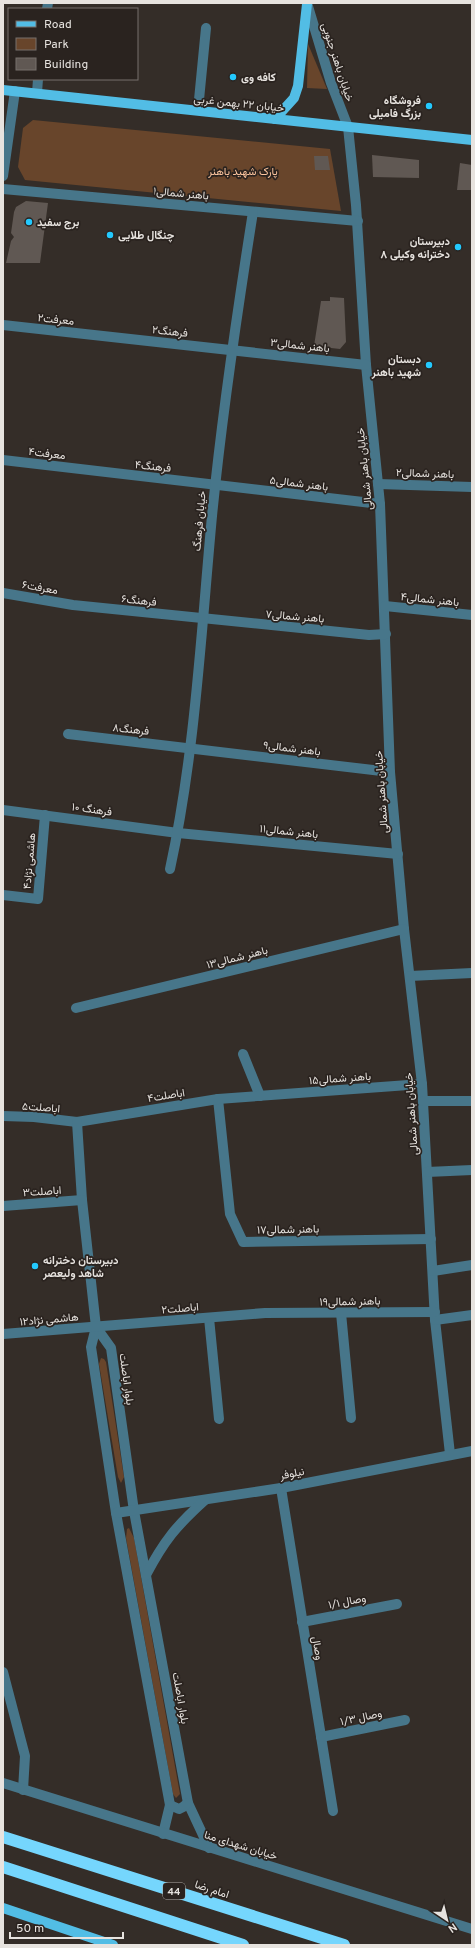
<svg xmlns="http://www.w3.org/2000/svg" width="475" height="1948" font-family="Overpass,Vazirmatn,sans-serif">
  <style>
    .green { fill: #68452b }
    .building { fill: #605853 }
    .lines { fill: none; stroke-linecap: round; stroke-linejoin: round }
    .minor { stroke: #47768a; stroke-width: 10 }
    .major { stroke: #52bde5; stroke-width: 10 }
    .highway { stroke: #75d6fd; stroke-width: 12 }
    .poi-dot { fill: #23c9fe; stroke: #2a231f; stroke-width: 1.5 }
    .labels { text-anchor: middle; stroke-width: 3.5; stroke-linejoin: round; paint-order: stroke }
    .shield { fill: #2a231f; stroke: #aea9a5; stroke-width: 1 }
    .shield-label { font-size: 10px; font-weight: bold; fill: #e7e3df }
    .street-label { font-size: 11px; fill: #e7e3df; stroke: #2a231f }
    .poi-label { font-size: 11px; font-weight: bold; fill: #e7e3df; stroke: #2a231f; text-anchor: start }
    .park-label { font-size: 11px; fill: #fec69f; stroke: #2a231f }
  </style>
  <rect width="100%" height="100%" fill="#342d28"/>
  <!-- green -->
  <g class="green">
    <path d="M308 44 327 89 307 88Z"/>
    <path d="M33 120 330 149 341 211 25 180 18 167 23 128Z"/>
    <path d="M101 1358 104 1359 106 1362 124 1477 121 1483 118 1477 99 1364Z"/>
    <path d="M129 1528 134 1538 178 1783 180 1794 176 1798 173 1794 126 1538 127 1529Z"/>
  </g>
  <!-- building -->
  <g class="building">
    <path d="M372 155 419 160V178L373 177Z"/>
    <path d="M314 156H328L330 170H315Z"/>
    <path d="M460 163 472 165V190H457Z"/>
    <path d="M26 201 48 203 40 263H6L11 241 14 237 11 233 14 212 16 207Z"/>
    <path d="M330 297 344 298 346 342 340 349 314 346 321 301H330Z"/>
  </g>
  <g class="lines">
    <!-- minor -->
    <g class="minor">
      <path d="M307 3 331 83 348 127 356 205 366 365 380 504 390 772 404 929 422 1084 435 1320 450 1454"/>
      <path d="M47 9 48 3"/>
      <path d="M37 93 38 79"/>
      <path d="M198 110 206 28"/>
      <path d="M3 176 15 91"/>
      <path d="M3 189 358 221"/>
      <path d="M3 325 366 365"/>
      <path d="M3 460 380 504"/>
      <path d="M378 484 472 487"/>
      <path d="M3 593 73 605 369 635 386 634"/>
      <path d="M385 606 472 615"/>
      <path d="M68 734 390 772"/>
      <path d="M3 810 178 833 398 854"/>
      <path d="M170 869C195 754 201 634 212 516 222 414 237 313 253 212"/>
      <path d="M3 895 38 899 45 815"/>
      <path d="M410 976 472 973"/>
      <path d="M76 1008 404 929"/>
      <path d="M243 1054 260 1096"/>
      <path d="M218 1099 230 1214 243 1242 431 1239"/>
      <path d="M423 1101H472"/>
      <path d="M3 1116 34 1117 77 1122 218 1099 422 1084"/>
      <path d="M77 1122 82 1200 96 1327 91 1347 116 1513 170 1805 163 1834"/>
      <path d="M427 1172 472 1170"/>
      <path d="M3 1206 82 1200"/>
      <path d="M433 1271 472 1265"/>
      <path d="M341 1313 351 1418"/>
      <path d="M209 1318 219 1419"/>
      <path d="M435 1320 472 1315"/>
      <path d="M96 1327 111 1348 134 1511 188 1803 209 1848"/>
      <path d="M3 1334 265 1313 435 1312"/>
      <path d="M281 1488 333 1811"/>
      <path d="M116 1513 281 1488 472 1451"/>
      <path d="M146 1575C164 1541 176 1526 205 1500"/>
      <path d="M302 1622 397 1604"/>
      <path d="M3 1672 25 1756 23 1790"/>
      <path d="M321 1737 405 1720"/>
      <path d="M3 1783 472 1929"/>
      <path d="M170 1805 179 1809 183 1807 188 1803"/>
    </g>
    <!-- major -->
    <g class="major">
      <path d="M3 90 472 140"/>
      <path d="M275 119 294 98 298 86 307 4"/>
      <path d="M3 1908 113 1945"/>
    </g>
    <!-- highway -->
    <g class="highway">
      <path d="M3 1837 344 1945"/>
      <path d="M3 1867 243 1945"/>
    </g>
  </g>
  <!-- markers -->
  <g class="poi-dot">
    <circle cx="233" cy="77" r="4"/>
    <circle cx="429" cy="106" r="4"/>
    <circle cx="29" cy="222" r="4"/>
    <circle cx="110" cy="235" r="4"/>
    <circle cx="458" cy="247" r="4"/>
    <circle cx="429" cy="365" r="4"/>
    <circle cx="35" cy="1266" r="4"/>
  </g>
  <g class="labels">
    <!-- shield labels -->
    <rect class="shield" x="163" y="1883" width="22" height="16" rx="3"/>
    <g class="shield-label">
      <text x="174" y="1895">44</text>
    </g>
    <!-- street labels -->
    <g class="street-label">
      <text transform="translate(338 62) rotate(72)" y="4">خیابان باهنر جنوبی</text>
      <text transform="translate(239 103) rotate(6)" y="4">خیابان ۲۲ بهمن غربی</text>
      <text transform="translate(181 193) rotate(5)" y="4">باهنر شمالی۱</text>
      <text transform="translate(56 319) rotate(6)" y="4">معرفت۲</text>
      <text transform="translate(170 331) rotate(6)" y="4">فرهنگ۲</text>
      <text transform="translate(300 345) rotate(6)" y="4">باهنر شمالی۳</text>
      <text transform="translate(47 453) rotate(7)" y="4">معرفت۴</text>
      <text transform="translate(153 466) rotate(6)" y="4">فرهنگ۴</text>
      <text transform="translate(364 469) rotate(-96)" y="4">خیابان باهنر شمالی</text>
      <text transform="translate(425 473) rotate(2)" y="4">باهنر شمالی۲</text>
      <text transform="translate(299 483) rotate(7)" y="4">باهنر شمالی۵</text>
      <text transform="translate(199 521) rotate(-85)" y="4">خیابان فرهنگ</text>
      <text transform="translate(40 587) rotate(10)" y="4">معرفت۶</text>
      <text transform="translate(430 599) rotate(6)" y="4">باهنر شمالی۴</text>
      <text transform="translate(139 600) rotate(6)" y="4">فرهنگ۶</text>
      <text transform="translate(295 616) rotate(5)" y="4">باهنر شمالی۷</text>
      <text transform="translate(131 729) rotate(6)" y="4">فرهنگ۸</text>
      <text transform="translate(292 748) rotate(7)" y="4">باهنر شمالی۹</text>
      <text transform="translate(381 792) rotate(-94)" y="4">خیابان باهنر شمالی</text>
      <text transform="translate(92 809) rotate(8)" y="4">فرهنگ ۱۰</text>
      <text transform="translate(289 831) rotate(6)" y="4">باهنر شمالی۱۱</text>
      <text transform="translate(29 861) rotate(-85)" y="4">هاشمی نژاد۴</text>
      <text transform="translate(237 957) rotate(-14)" y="4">باهنر شمالی۱۳</text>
      <text transform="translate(340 1078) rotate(-4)" y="4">باهنر شمالی۱۵</text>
      <text transform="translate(166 1095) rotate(-9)" y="4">اباصلت۴</text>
      <text transform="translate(41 1107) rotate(4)" y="4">اباصلت۵</text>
      <text transform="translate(411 1114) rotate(-94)" y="4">خیابان باهنر شمالی</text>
      <text transform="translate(42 1191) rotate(-4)" y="4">اباصلت۳</text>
      <text transform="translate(288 1229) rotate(-1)" y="4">باهنر شمالی۱۷</text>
      <text transform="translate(350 1301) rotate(-1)" y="4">باهنر شمالی۱۹</text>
      <text transform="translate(180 1308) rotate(-5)" y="4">اباصلت۲</text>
      <text transform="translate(49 1319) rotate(-5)" y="4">هاشمی نژاد۱۲</text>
      <text transform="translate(127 1379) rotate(82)" y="4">بلوار اباصلت</text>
      <text transform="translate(292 1473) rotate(-11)" y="4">نیلوفر</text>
      <text transform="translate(347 1601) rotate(-11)" y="4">وصال ۱/۱</text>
      <text transform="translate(318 1648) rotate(80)" y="4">وصال</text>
      <text transform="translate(181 1698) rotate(80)" y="4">بلوار اباصلت</text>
      <text transform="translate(361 1717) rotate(-12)" y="4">وصال ۱/۳</text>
      <text transform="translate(241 1845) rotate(17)" y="4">خیابان شهدای منا</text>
      <text transform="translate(212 1889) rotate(18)" y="4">امام رضا</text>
    </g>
    <!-- poi labels -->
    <g class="poi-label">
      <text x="241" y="81">کافه وی</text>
      <text x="421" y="104" text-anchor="end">فروشگاه<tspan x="421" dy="13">بزرگ فامیلی</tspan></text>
      <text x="37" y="226">برج سفید</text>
      <text x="118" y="239">چنگال طلایی</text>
      <text x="450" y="245" text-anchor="end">دبیرستان<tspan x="450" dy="13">دخترانه وکیلی ۸</tspan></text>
      <text x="421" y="363" text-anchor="end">دبستان<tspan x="421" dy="13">شهید باهنر</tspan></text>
      <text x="43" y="1264">دبیرستان دخترانه<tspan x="43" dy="13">شاهد ولیعصر</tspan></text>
    </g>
    <!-- park labels -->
    <g class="park-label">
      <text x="243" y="175">پارک شهید باهنر</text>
    </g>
  </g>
  <!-- border -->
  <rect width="475" height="1948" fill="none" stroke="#e7e3df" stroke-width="8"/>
  <!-- legend -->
  <rect x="8" y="8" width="130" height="72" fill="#2a231f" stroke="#76706c"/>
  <rect x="16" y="21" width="20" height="6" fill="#52bde5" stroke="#76706c"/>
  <text x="44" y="28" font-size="12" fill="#e7e3df">Road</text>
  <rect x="16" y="38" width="20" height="12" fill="#68452b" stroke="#76706c"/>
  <text x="44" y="48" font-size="12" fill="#e7e3df">Park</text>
  <rect x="16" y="58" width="20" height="12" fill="#605853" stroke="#76706c"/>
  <text x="44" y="68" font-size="12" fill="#e7e3df">Building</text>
  <!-- north arrow -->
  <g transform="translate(447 1920) rotate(145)" stroke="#2a231f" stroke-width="3" paint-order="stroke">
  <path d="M0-3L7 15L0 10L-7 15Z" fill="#e7e3df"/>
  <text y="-6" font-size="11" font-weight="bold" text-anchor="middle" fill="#e7e3df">N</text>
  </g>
  <!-- scale -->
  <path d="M10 1932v6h113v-6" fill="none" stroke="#e7e3df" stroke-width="2"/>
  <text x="16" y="1932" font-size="12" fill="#e7e3df" stroke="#2a231f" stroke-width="3" paint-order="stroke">50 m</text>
</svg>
